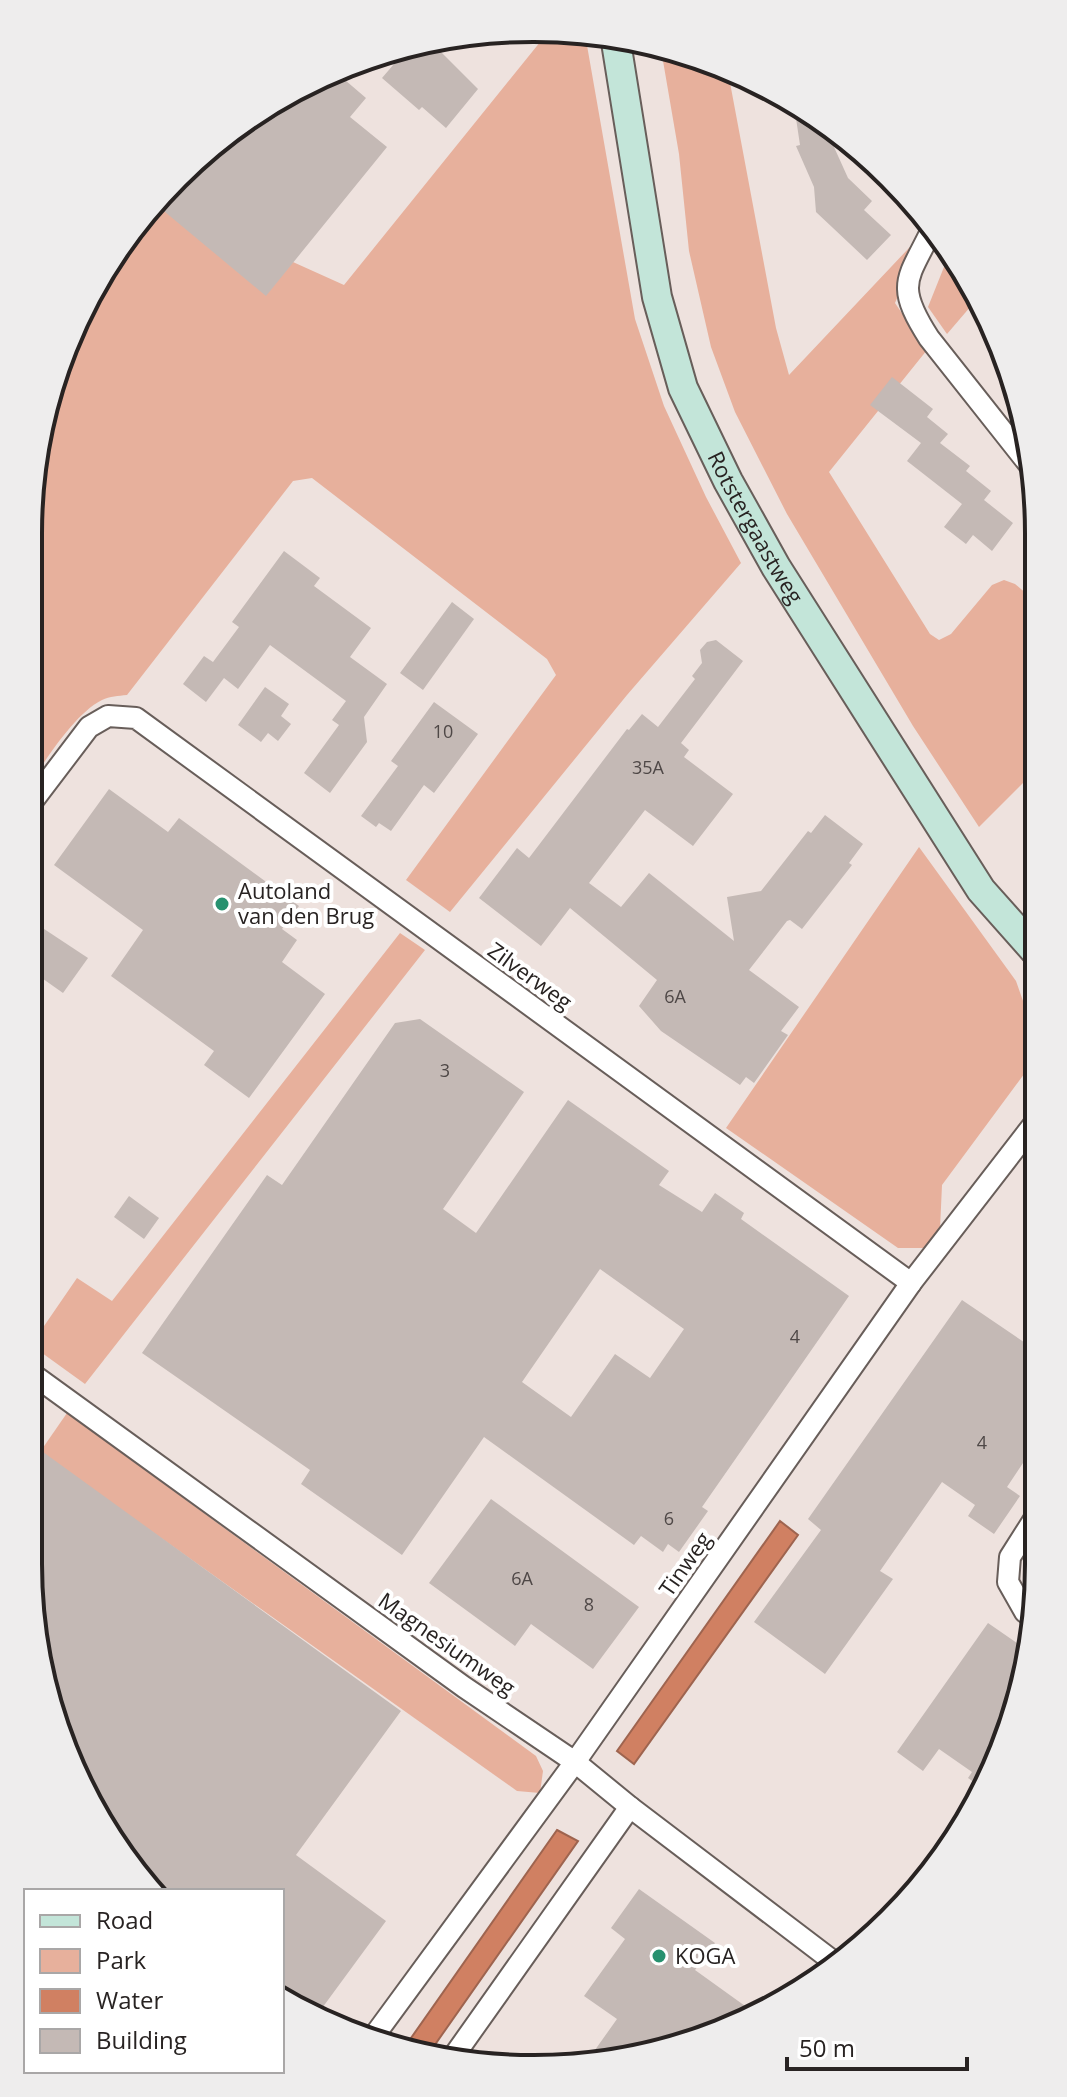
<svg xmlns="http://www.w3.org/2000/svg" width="1067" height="2097" font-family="'Open Sans',sans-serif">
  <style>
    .green { fill: #e7b09c }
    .water { fill: #d08062; stroke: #9e644f; stroke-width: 2 }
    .building { fill: #c4b9b5; fill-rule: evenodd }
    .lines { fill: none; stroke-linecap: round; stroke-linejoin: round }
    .street-casing { stroke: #685e5a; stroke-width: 24 }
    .secondary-casing { stroke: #685e5a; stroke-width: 32 }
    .street { stroke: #fff; stroke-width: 20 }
    .secondary { stroke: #c3e5d9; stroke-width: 28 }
    .poi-dot { fill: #27916f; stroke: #fff; stroke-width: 3 }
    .labels { text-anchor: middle; stroke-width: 8; stroke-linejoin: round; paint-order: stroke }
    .number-label { font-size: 18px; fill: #4f4847 }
    .street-label { font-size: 22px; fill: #282322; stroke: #fff }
    .poi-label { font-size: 22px; fill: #282322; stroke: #fff; text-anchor: start }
    .rim { fill: none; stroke: #282322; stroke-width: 4 }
  </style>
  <rect width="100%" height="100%" fill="#eee2de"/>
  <!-- green -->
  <g class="green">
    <path d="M566 29 585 34 635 319 664 406 706 497 741 563 627 695 450 912 406 880 556 675 547 659 312 478 293 481 127 695C118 696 110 696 102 700 74 714 47 759 29 784V501L80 310 162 203 344 285 549 31Z"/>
    <path d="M662 55 728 72 776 328 789 375 925 231 895 303 927 350 829 472 930 634 939 640 951 634 992 585 1004 580 1015 584 1035 601 1036 770 979 827 913 726 787 514 735 412 711 347 689 251 679 154Z"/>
    <path d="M950 252 977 299 947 334 928 307Z"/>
    <path d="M919 847 1016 981 1036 1038V1058L942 1185 940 1229 928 1248H898L726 1128Z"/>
    <path d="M400 933 425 950 85 1384 31 1345 77 1278 112 1301Z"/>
    <path d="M67 1413 536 1756 543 1771 540 1793 517 1791 40 1452Z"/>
  </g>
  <!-- water -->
  <g class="water">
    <path d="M780 1521 798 1535 634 1764 617 1751Z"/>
    <path d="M557 1830 578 1841 427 2056 404 2048Z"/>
  </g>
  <!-- building -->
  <g class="building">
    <path d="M435 46 478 89 446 128 422 107 419 110 382 78 406 50Z"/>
    <path d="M338 74 366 98 350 117 387 147 266 296 159 207 200 154Z"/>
    <path d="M794 105 848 141 834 147 848 178 872 201 864 210 891 235 867 260 816 212 814 187 796 146 800 145Z"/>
    <path d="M892 377 933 409 927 417 948 434 940 443 970 466 966 471 991 491 984 500 1013 523 992 551 973 535 966 544 944 527 962 504 907 461 921 443 870 405Z"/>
    <path d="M284 551 320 578 314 586 371 628 350 657 387 684 364 717 367 742 330 793 304 773 339 725 332 720 346 701 270 645 238 689 224 678 206 702 183 684 204 656 213 662 239 627 232 622Z"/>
    <path d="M452 602 474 619 423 690 400 673Z"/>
    <path d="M716 640 743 661 681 743 689 750 684 757 733 794 693 846 645 810 589 883 621 907 649 873 734 941 727 897 761 891 808 831 811 833 825 815 863 844 849 863 852 865 802 929 790 920 787 921 749 970 799 1007 781 1031 788 1035 754 1083 746 1077 740 1085 661 1031 639 1006 657 980 570 908 541 946 479 898 517 848 529 858 627 729 629 730 642 714 658 727 695 679 692 676 702 663 700 650 707 642Z"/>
    <path d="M265 687 289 704 281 716 291 724 278 741 268 733 261 742 238 725Z"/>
    <path d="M434 702 478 734 434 793 424 785 391 831 379 823 376 827 361 816 398 766 391 761Z"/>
    <path d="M109 789 168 832 179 818 299 906 282 929 297 940 282 962 325 994 249 1098 204 1065 214 1051 111 976 143 930 54 865Z"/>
    <path d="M35 923 88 958 63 993 29 969V933Z"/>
    <path d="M420 1019 524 1092 443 1209 476 1233 568 1100 669 1171 659 1185 702 1212 715 1193 744 1213 741 1219 849 1296 702 1507 708 1511 679 1552 668 1544 663 1552 641 1536 634 1545 484 1437 402 1555 301 1484 310 1470 142 1353 267 1175 282 1185 395 1023ZM600 1269 684 1329 650 1378 615 1354 571 1417 522 1382Z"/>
    <path d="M129 1196 159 1218 144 1239 114 1217Z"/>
    <path d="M962 1300 1037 1351V1442L1007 1487 1020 1496 994 1534 968 1516 975 1505 942 1482 880 1571 893 1579 825 1674 754 1622 821 1530 808 1519Z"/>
    <path d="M43 1452 401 1711 296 1855 386 1921 317 2015 282 2002V1891H155L133 1872 55 1726 28 1564V1472Z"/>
    <path d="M491 1499 639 1607 593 1669 531 1624 515 1646 429 1583Z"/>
    <path d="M988 1623 1024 1648 985 1790 968 1778 972 1772 939 1749 923 1771 897 1752Z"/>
    <path d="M639 1889 715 1943 695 1970 759 2016 599 2065 585 2064 617 2019 584 1996 625 1939 611 1928Z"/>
  </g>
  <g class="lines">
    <!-- street casing -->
    <g class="street-casing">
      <g id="street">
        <path d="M934 225C909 279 893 282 929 338L1035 472"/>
        <path d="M29 806 89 727 108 716 136 718 911 1283"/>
        <path d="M28 1371 464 1687 575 1762 630 1807 834 1962"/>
        <path d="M1032 1617 1025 1612 1008 1582 1010 1557 1038 1513"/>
        <path d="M374 2036 575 1762 911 1283 1037 1120"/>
        <path d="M451 2060 630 1807"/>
      </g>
    </g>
    <!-- secondary casing -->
    <g class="secondary-casing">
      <g id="secondary">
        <path id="s1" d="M616 42 657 297 683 388 728 481 776 567 981 890 1036 952"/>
      </g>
    </g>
    <!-- street -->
    <use href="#street" class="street"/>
    <!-- secondary -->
    <use href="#secondary" class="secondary"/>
  </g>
  <!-- markers -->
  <g class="poi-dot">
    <circle cx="222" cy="904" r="8"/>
    <circle cx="659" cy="1956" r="8"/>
  </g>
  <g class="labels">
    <!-- number labels -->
    <g class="number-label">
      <text x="443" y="738">10</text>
      <text x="648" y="774">35A</text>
      <text x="675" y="1003">6A</text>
      <text x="445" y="1077">3</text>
      <text x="795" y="1343">4</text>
      <text x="982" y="1449">4</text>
      <text x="669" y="1525">6</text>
      <text x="522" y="1585">6A</text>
      <text x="589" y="1611">8</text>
    </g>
    <!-- street labels -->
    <g class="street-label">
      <text dy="8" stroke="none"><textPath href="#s1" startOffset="510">Rotstergaastweg</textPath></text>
      <text transform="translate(530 976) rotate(36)" y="8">Zilverweg</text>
      <text transform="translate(685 1564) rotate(-55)" y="8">Tinweg</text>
      <text transform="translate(447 1644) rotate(35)" y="8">Magnesiumweg</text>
    </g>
    <!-- poi labels -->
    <g class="poi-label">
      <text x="238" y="899">Autoland<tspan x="238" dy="25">van den Brug</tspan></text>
      <text x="675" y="1964">KOGA</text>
    </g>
  </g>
  <!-- crop -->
  <path d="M0 0H1067V2097H0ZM533 42H534A491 491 0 0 1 1025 533V1564A491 491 0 0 1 534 2055H533A491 491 0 0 1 42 1564V533A491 491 0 0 1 533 42Z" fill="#eeeded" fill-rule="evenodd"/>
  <path class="rim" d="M533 42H534A491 491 0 0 1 1025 533V1564A491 491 0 0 1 534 2055H533A491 491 0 0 1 42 1564V533A491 491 0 0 1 533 42Z"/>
  <!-- legend -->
  <rect x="24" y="1889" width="260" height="184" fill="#ffffff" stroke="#a9a7a7" stroke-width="2"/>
  <rect x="40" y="1915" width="40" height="12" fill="#c3e5d9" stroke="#a9a7a7" stroke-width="2"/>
  <text x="96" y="1929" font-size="24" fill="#282322">Road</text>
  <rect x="40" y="1949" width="40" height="24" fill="#e7b09c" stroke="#a9a7a7" stroke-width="2"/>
  <text x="96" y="1969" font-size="24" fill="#282322">Park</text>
  <rect x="40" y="1989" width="40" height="24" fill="#d08062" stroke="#a9a7a7" stroke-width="2"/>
  <text x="96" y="2009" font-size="24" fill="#282322">Water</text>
  <rect x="40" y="2029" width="40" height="24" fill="#c4b9b5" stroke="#a9a7a7" stroke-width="2"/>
  <text x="96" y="2049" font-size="24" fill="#282322">Building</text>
  <!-- scale -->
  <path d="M787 2057v12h180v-12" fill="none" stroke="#282322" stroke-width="4"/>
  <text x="799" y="2057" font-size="24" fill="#282322" stroke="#ffffff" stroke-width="6" paint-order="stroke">50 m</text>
</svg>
